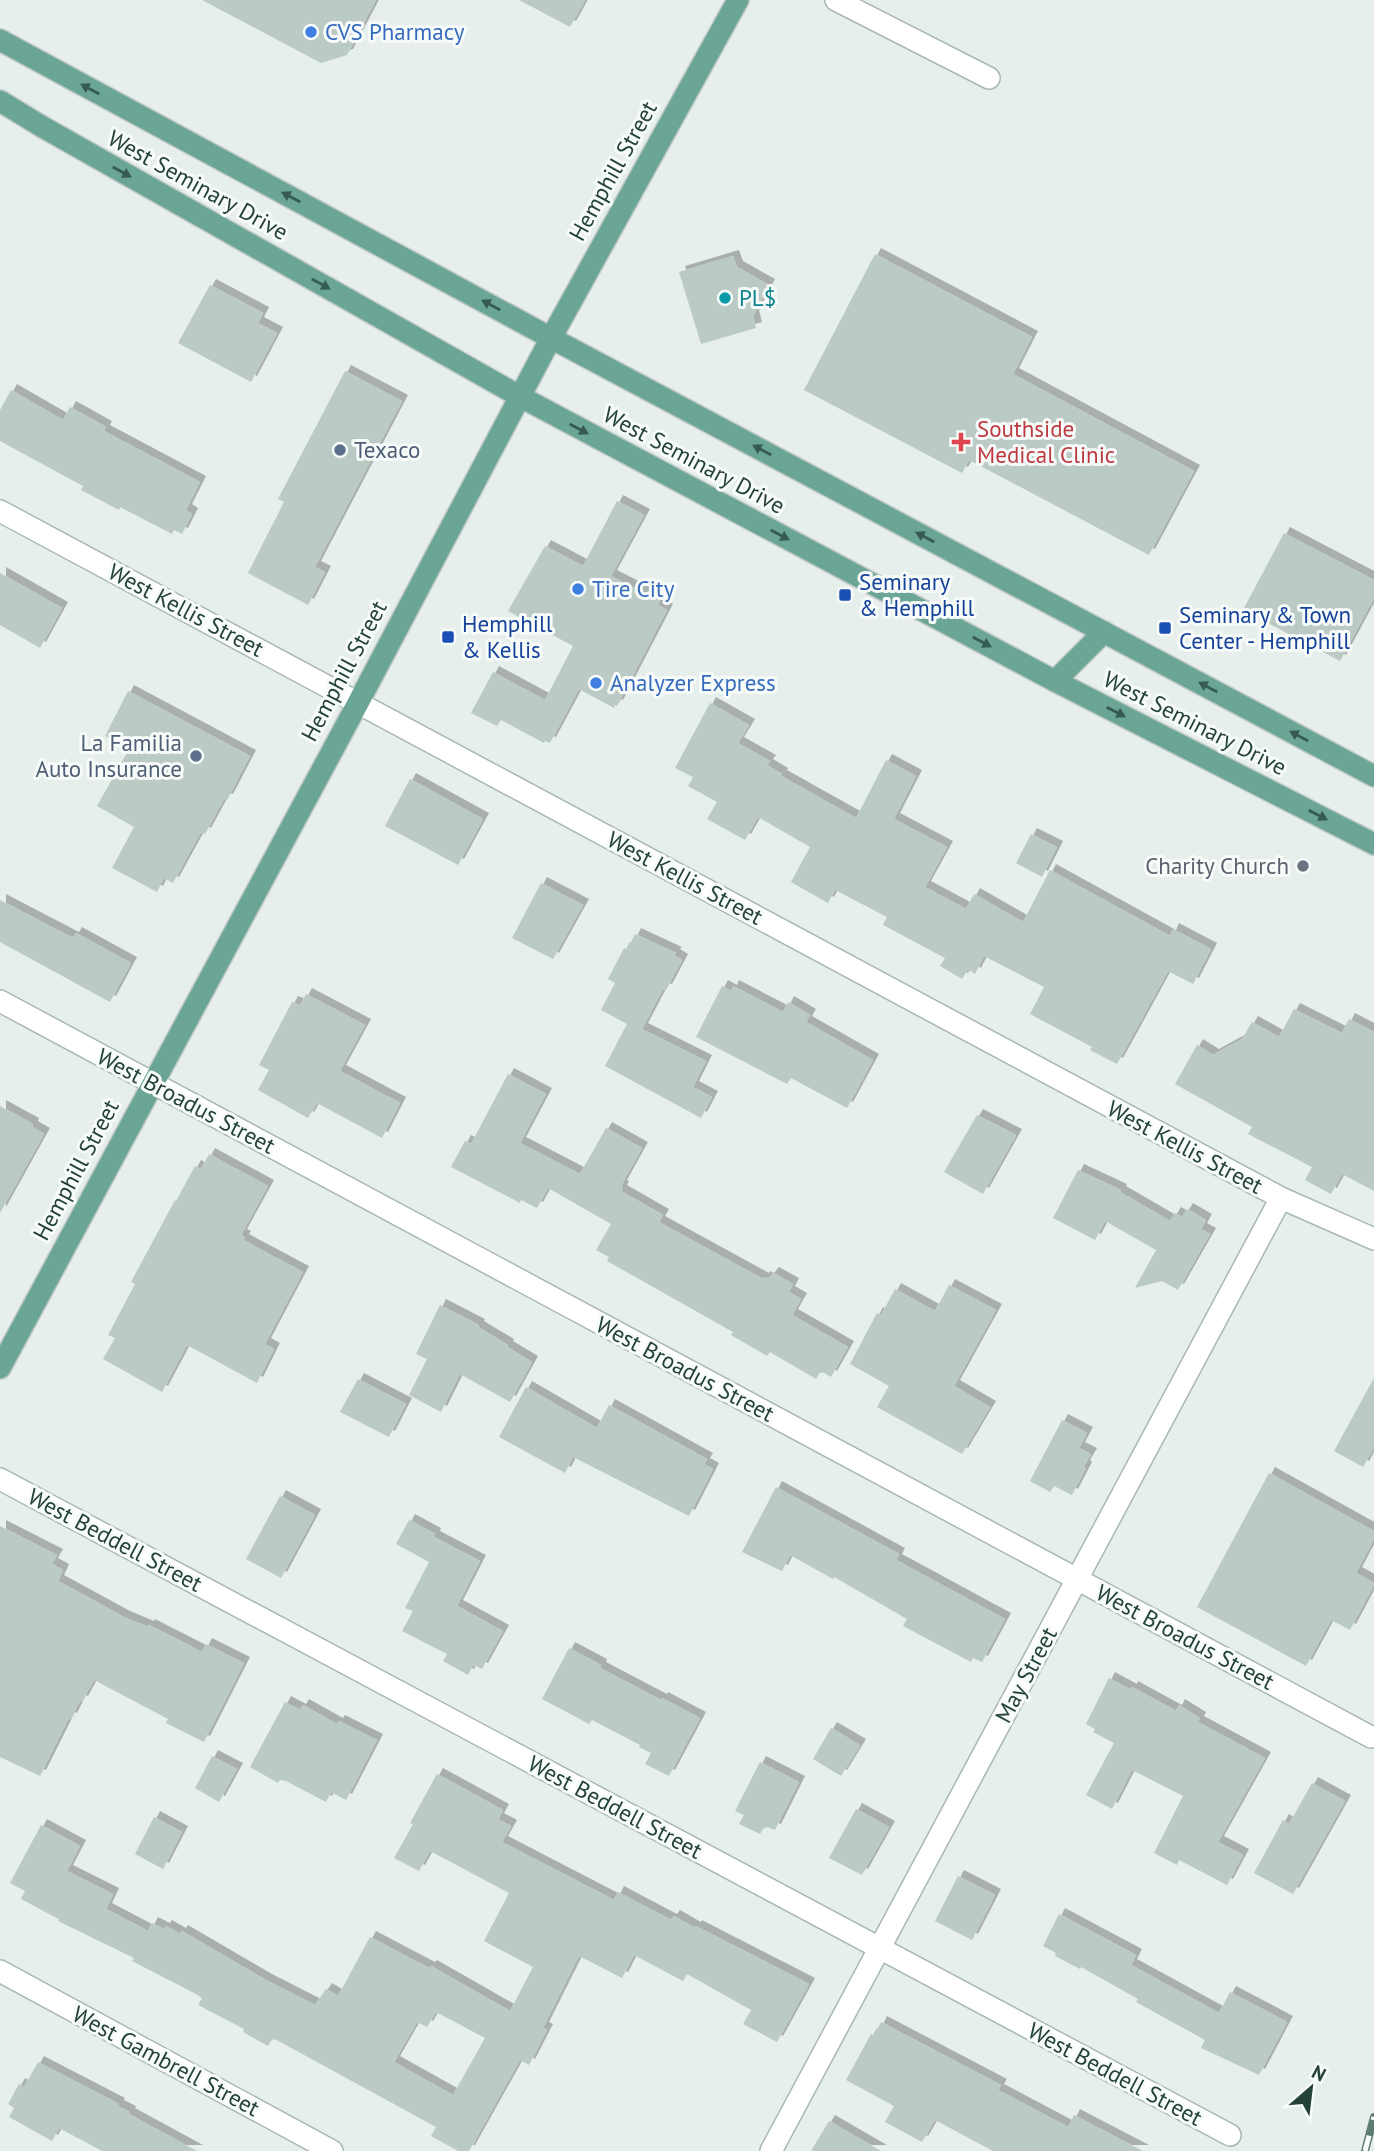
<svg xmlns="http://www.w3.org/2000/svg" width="1374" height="2151" font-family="'PT Sans',sans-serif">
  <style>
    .building { fill: #bbcac4; fill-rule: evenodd; filter: url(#shadow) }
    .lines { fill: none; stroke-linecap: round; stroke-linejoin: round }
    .minor-casing { stroke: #a8b8b2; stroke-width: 24 }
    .major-casing { stroke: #c2cac8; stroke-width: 24 }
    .minor { stroke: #fff; stroke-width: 21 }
    .major { stroke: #6aa596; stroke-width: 21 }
    .rail-casing { stroke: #5f7d75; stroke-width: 8 }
    .rail { stroke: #f7fbf9; stroke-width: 5; stroke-dasharray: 16; stroke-linecap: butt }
    .oneway { fill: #365b51 }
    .shop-dot { fill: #3f7fe0; stroke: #f7fbf9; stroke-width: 2.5 }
    .culture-dot { fill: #0f9aa8; stroke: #f7fbf9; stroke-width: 2.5 }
    .health-dot { fill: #e0444e; stroke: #f7fbf9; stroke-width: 2.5 }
    .service-dot { fill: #5c6f8a; stroke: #f7fbf9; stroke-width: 2.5 }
    .transit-dot { fill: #1a4fb4; stroke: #f7fbf9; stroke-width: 2.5 }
    .worship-dot { fill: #6b7280; stroke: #f7fbf9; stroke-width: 2.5 }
    .labels { text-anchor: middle; stroke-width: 6; stroke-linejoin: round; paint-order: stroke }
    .shop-label { font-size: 23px; fill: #366cbe; stroke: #f7fbf9; text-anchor: start }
    .street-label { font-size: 23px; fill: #24423a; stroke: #f7fbf9 }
    .culture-label { font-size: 23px; fill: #0d838f; stroke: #f7fbf9; text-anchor: start }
    .health-label { font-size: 23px; fill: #be3a42; stroke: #f7fbf9; text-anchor: start }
    .service-label { font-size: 23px; fill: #4e5e75; stroke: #f7fbf9; text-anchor: start }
    .transit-label { font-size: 23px; fill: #164399; stroke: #f7fbf9; text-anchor: start }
    .worship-label { font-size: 23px; fill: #5b616d; stroke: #f7fbf9; text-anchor: end }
  </style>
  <defs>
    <filter id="shadow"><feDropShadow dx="6" dy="-6" stdDeviation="0" flood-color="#0004"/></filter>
  </defs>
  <rect width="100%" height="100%" fill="#e6efeb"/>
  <!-- building -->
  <g class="building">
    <path d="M202 0H376L347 55 321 63Z"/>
    <path d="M519 0H585L570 27Z"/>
    <path d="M875 254 1032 337 1013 374 1194 471 1149 555 969 460 962 473 804 390Z"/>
    <path d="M733 256 737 267 769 285 753 316 756 328 701 344 679 272Z"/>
    <path d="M210 285 263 313 258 323 277 333 251 382 178 343Z"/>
    <path d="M345 371 402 401 315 567 325 572 308 605 248 573 284 502 278 499Z"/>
    <path d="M11 390 63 420 70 407 106 427 104 431 200 482 186 510 192 514 182 534 174 530 172 534 120 507 119 510 81 490 83 486 0 441V410Z"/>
    <path d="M617 501 644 515 611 576 660 601 658 605 667 610 617 706 615 705 614 708 579 689 550 743 545 741 544 743 501 720 497 726 471 713 493 672 545 700 573 646 508 611 545 546 583 566Z"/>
    <path d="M1284 533 1374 580V598L1340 661 1243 610Z"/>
    <path d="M0 573 62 608 40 648 0 625Z"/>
    <path d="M128 691 250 756 227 800 224 799 205 834 201 832 173 883 164 878 157 892 112 868 134 827 97 806 129 749 105 736Z"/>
    <path d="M710 703 749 725 738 743 770 761 767 765 782 774 781 776 856 818 886 760 916 776 894 819 947 847 925 887 966 909 974 894 1023 922 1050 870 1170 936 1173 929 1211 949 1193 984 1168 971 1117 1064 1090 1050 1092 1047 1030 1014 1044 987 984 956 975 974 968 969 962 979 940 966 945 958 883 925 887 917 835 890 828 903 791 882 810 847 758 817 745 840 707 819 717 802 688 786 693 777 675 768Z"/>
    <path d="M410 779 483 819 458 865 385 826Z"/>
    <path d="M1031 834 1057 847 1042 877 1016 863Z"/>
    <path d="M541 883 583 905 553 959 512 938Z"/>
    <path d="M0 900 73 938 76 933 131 963 110 1002 0 942Z"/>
    <path d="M635 934 676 953 674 955 682 960 666 990 663 989 642 1029 706 1061 693 1087 712 1097 701 1118 605 1066 627 1024 601 1010 615 983 608 979 624 948 627 950Z"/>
    <path d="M722 986 731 991 733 986 783 1012 788 1002 810 1015 806 1022 873 1060 847 1108 791 1078 787 1084 696 1037Z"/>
    <path d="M306 994 365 1025 340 1071 400 1103 382 1138 317 1103 308 1118 258 1090 269 1070 259 1065 292 1002 300 1005Z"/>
    <path d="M1294 1009 1342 1033 1349 1019 1374 1032V1191L1342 1174 1331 1194 1305 1180 1312 1167 1248 1134 1252 1127 1175 1084 1197 1045 1213 1055 1242 1039 1252 1022 1279 1037Z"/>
    <path d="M508 1074 546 1094 520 1143 580 1174 606 1128 642 1148 621 1186 623 1187 621 1191 663 1215 659 1222 763 1279 764 1277 768 1279 773 1273 793 1284 789 1292 801 1299 792 1315 848 1347 831 1377 821 1371 816 1379 770 1352 767 1356 731 1335 733 1332 607 1261 609 1257 596 1250 611 1224 548 1188 537 1208 521 1200 520 1203 451 1167 465 1141 471 1144Z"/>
    <path d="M0 1106 33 1124 32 1127 44 1134 0 1213Z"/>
    <path d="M977 1115 1016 1135 983 1194 944 1172Z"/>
    <path d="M209 1154 268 1186 241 1235 245 1237 243 1240 303 1272 265 1344 274 1349 257 1383 187 1345 162 1392 103 1359 115 1338 108 1335 135 1284 131 1282 175 1200 176 1201 195 1166 201 1169Z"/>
    <path d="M1078 1170 1121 1190 1120 1192 1170 1221 1175 1213 1182 1217 1187 1209 1206 1220 1201 1229 1210 1234 1178 1290 1162 1281 1135 1288 1156 1250 1105 1221 1095 1240 1053 1218Z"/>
    <path d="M949 1285 996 1310 954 1386 990 1407 962 1454 877 1407 889 1386 850 1364 877 1313 881 1315 895 1289 935 1311Z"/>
    <path d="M440 1305 479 1325 478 1327 508 1345 507 1347 532 1362 510 1402 460 1374 441 1412 409 1395 427 1359 416 1354Z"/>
    <path d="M1374 1378V1447L1363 1467 1334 1451Z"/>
    <path d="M358 1379 406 1404 389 1437 340 1412Z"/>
    <path d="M526 1387 597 1428 609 1405 707 1459 704 1464 713 1469 689 1516 573 1457 565 1473 499 1437Z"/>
    <path d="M1062 1420 1087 1433 1079 1448 1091 1454 1084 1466 1086 1468 1072 1495 1054 1486 1050 1492 1030 1481Z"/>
    <path d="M1269 1473 1374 1531V1539L1356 1573 1374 1583V1585L1350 1630 1331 1620 1306 1666 1197 1607Z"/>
    <path d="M776 1487 899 1554 896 1560 1005 1619 982 1662 973 1658 971 1662 903 1626 907 1619 834 1577 833 1579 790 1555 782 1571 742 1552Z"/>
    <path d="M280 1496 315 1515 281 1578 246 1559Z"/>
    <path d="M409 1520 435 1534 434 1537 480 1561 457 1606 503 1631 482 1669 473 1665 468 1675 443 1661 447 1654 402 1631 413 1611 405 1608 429 1562 396 1544Z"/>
    <path d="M0 1526 57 1555 52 1564 63 1570 58 1581 124 1617 148 1627 149 1625 202 1652 206 1644 244 1663 204 1742 166 1723 168 1719 94 1680 82 1702 80 1701 71 1719 69 1718 40 1776 0 1757Z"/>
    <path d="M569 1648 601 1665 600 1668 661 1700 662 1698 700 1718 669 1776 645 1764 651 1753 639 1747 640 1745 592 1720 589 1724 542 1699Z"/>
    <path d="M1109 1678 1131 1690 1132 1687 1176 1711 1179 1705 1200 1718 1198 1722 1265 1758 1218 1842 1243 1855 1227 1885 1179 1860 1177 1865 1154 1853 1183 1796 1132 1770 1112 1809 1086 1795 1114 1743 1093 1732 1095 1729 1086 1724Z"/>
    <path d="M285 1702 300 1710 303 1705 337 1724 339 1721 377 1740 346 1800 331 1792 326 1802 286 1781 280 1780 278 1783 250 1767Z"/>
    <path d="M831 1728 860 1745 841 1776 813 1759Z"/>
    <path d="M212 1756 237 1769 219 1802 195 1788Z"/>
    <path d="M760 1762 799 1782 775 1830 765 1826 760 1834 739 1824 744 1815 735 1811Z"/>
    <path d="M437 1774 503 1810 498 1819 511 1826 502 1842 614 1900 618 1892 671 1920 674 1916 695 1928 696 1926 809 1984 777 2042 743 2024 751 2010 687 1974 683 1981 634 1955 622 1978 579 1956 543 2028 547 2030 529 2065 520 2060 469 2151H458L431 2136 436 2127 273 2038 268 2046 243 2032 244 2029 198 2005 202 1998 196 1994 132 1961 134 1958 58 1921 59 1919 51 1915 21 1899 25 1891 10 1883 41 1825 80 1846 67 1871 113 1894 106 1909 148 1931 152 1923 164 1929 166 1926 180 1934 182 1931 266 1980 315 2005 326 1989 338 1996 370 1937 429 1968 431 1966 510 2011 533 1967 484 1941 509 1893 430 1851 419 1871 394 1858 413 1824 410 1823ZM436 2012 485 2038 453 2095 394 2062 417 2022 427 2027Z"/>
    <path d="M1312 1783 1345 1801 1293 1894 1254 1873 1283 1820 1289 1824Z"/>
    <path d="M856 1809 889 1827 862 1875 829 1858Z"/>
    <path d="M154 1817 182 1832 163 1869 135 1854Z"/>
    <path d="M958 1876 995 1895 972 1940 935 1921Z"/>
    <path d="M1059 1914 1136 1955 1131 1965 1219 2013 1230 1992 1287 2022 1259 2075 1201 2048 1205 2040 1136 2002 1138 1999 1081 1967 1080 1969 1055 1956 1056 1953 1043 1946Z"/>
    <path d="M881 2022 1001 2085 998 2090 1068 2127 1074 2115 1143 2151H993L935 2120 922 2142 885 2122 894 2106 846 2080 871 2034 874 2036Z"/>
    <path d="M38 2062 119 2104 118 2106 130 2112 129 2114 197 2151H102L59 2128 52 2141 9 2117 14 2108 8 2104 19 2084 24 2087Z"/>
    <path d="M829 2121 881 2151H811Z"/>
  </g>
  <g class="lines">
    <!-- minor casing -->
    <g class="minor-casing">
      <g id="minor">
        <path d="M836 0 989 78"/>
        <path d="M0 511 1281 1198 1374 1239"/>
        <path d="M0 1001 1371 1737"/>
        <path d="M0 1479 1230 2135"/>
        <path d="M0 1971 332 2151"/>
        <path d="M771 2151 1281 1198"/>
      </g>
    </g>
    <!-- major casing -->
    <g class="major-casing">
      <g id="major">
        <path d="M0 40 551 338 1374 776"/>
        <path d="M0 101 41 126 519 396 1055 681 1374 844"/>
        <path d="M1055 681 1104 632"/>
        <path d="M0 1368 358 703 551 338 738 0"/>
      </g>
    </g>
    <!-- minor -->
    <use href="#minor" class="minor"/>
    <!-- major -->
    <use href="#major" class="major"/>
    <!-- rail casing -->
    <g class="rail-casing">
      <path id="rail" d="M1365 2151 1374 2117"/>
    </g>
    <!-- rail -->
    <use href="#rail" class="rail"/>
  </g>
  <!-- one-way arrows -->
  <defs><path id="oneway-solid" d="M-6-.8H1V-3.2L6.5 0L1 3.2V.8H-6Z" transform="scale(1.75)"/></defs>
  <g class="oneway">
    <use href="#oneway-solid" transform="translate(90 89) rotate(-152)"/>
    <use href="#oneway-solid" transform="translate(122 172) rotate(29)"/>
    <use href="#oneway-solid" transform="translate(291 197) rotate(-152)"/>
    <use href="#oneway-solid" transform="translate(321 284) rotate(29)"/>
    <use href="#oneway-solid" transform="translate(491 305) rotate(-152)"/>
    <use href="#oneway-solid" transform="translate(579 429) rotate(28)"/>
    <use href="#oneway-solid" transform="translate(762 450) rotate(-152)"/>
    <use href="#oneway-solid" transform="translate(780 535) rotate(28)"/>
    <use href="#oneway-solid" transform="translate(925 537) rotate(-152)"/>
    <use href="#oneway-solid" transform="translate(982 642) rotate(28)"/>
    <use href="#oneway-solid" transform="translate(1208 687) rotate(-152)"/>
    <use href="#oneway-solid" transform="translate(1116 712) rotate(27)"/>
    <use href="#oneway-solid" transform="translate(1299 736) rotate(-152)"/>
    <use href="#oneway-solid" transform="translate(1318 815) rotate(27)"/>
  </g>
  <!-- markers -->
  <g class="shop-dot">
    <circle cx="311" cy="32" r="7"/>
    <circle cx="578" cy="589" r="7"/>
    <circle cx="596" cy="683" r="7"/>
  </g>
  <circle class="culture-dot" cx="725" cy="298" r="7"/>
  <path class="health-dot" d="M957.5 431.5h7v7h7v7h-7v7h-7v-7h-7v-7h7z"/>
  <g class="service-dot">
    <circle cx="340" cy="450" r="7"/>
    <circle cx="196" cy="756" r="7"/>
  </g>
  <g class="transit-dot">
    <rect x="838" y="588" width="14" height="14" rx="3.5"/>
    <rect x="1158" y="621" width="14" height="14" rx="3.5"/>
    <rect x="441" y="630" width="14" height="14" rx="3.5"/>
  </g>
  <circle class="worship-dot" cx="1303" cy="866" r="7"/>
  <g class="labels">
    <!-- shop labels -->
    <g class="shop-label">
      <text x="325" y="40">CVS Pharmacy</text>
      <text x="592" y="597">Tire City</text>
      <text x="610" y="691">Analyzer Express</text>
    </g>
    <!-- street labels -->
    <g class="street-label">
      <text transform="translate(613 171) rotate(-61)" y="8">Hemphill Street</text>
      <text transform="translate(198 185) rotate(29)" y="8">West Seminary Drive</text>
      <text transform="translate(694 460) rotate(28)" y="8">West Seminary Drive</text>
      <text transform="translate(186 610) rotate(28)" y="8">West Kellis Street</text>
      <text transform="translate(344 671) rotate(-62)" y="8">Hemphill Street</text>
      <text transform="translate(1195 723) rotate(27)" y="8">West Seminary Drive</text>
      <text transform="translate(685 878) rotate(28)" y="8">West Kellis Street</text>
      <text transform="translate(186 1101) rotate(28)" y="8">West Broadus Street</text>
      <text transform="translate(1185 1147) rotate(28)" y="8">West Kellis Street</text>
      <text transform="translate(76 1170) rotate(-62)" y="8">Hemphill Street</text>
      <text transform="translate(685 1369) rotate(28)" y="8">West Broadus Street</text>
      <text transform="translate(115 1540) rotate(28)" y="8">West Beddell Street</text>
      <text transform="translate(1185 1637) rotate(28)" y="8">West Broadus Street</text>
      <text transform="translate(1026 1675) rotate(-62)" y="8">May Street</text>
      <text transform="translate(615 1807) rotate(28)" y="8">West Beddell Street</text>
      <text transform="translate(166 2061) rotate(28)" y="8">West Gambrell Street</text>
      <text transform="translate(1115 2074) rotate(28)" y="8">West Beddell Street</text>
    </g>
    <!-- culture labels -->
    <g class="culture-label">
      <text x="739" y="306">PL$</text>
    </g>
    <!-- health labels -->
    <g class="health-label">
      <text x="977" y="437">Southside<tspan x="977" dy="26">Medical Clinic</tspan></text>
    </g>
    <!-- service labels -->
    <g class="service-label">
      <text x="354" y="458">Texaco</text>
      <text x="182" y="751" text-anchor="end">La Familia<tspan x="182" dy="26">Auto Insurance</tspan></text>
    </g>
    <!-- transit labels -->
    <g class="transit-label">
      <text x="859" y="590">Seminary<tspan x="859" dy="26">&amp; Hemphill</tspan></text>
      <text x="1179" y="623">Seminary &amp; Town<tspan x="1179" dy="26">Center - Hemphill</tspan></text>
      <text x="462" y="632">Hemphill<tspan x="462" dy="26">&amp; Kellis</tspan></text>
    </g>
    <!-- worship labels -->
    <g class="worship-label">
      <text x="1289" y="874">Charity Church</text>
    </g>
  </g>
  <!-- north arrow -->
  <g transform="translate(1311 2088) rotate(28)" stroke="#f7fbf9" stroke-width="5" paint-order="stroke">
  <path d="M0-5L12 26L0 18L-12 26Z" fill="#24423a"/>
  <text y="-10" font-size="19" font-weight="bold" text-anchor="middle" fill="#24423a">N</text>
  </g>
</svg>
